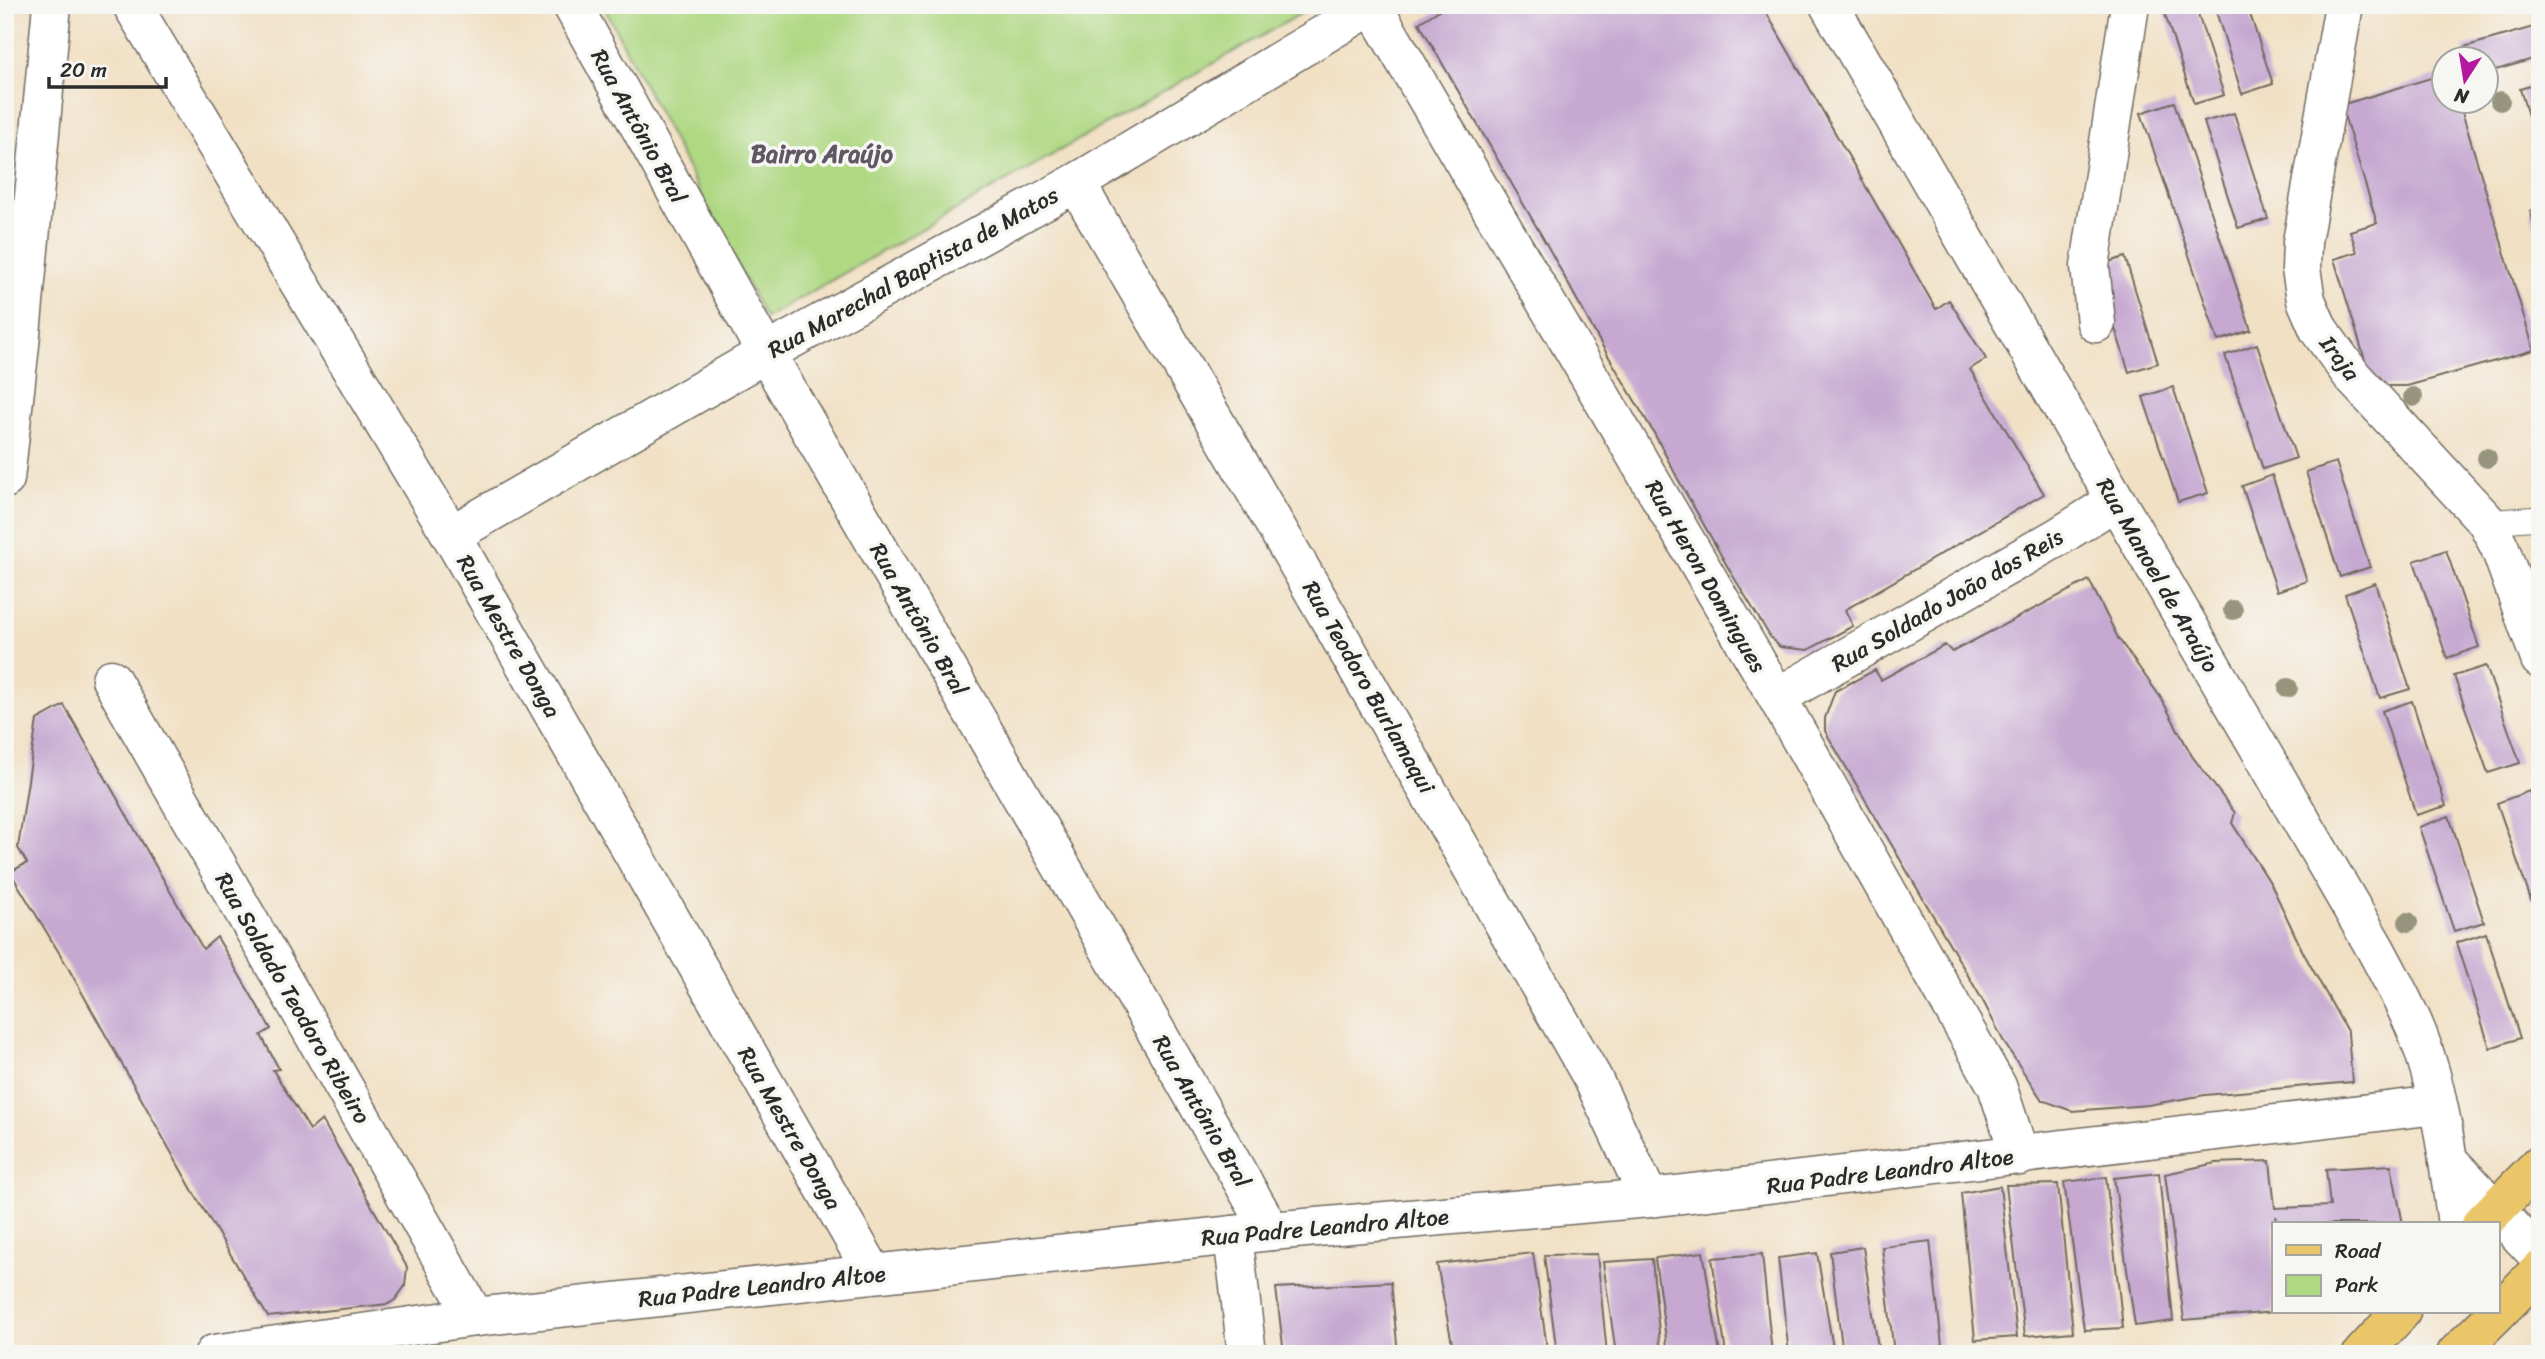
<svg xmlns="http://www.w3.org/2000/svg" width="2545" height="1359" font-family="Sriracha,sans-serif">
  <style>
    .green { fill: #afd883; stroke: #6d8257; stroke-width: 2 }
    .building { fill: #c6a8d1 }
    .lines { fill: none; stroke-linecap: round; stroke-linejoin: round }
    .service-casing { stroke: #706a61; stroke-width: 25 }
    .minor-casing { stroke: #706a61; stroke-width: 41 }
    .tertiary-casing { stroke: #706a61; stroke-width: 41 }
    .primary-casing { stroke: #706a61; stroke-width: 41 }
    .service { stroke: #fff; stroke-width: 23 }
    .minor { stroke: #fff; stroke-width: 38 }
    .tertiary { stroke: #fff; stroke-width: 38 }
    .primary { stroke: #ebc669; stroke-width: 38 }
    .tree { fill: #96947c }
    .labels { text-anchor: middle; stroke-width: 7; stroke-linejoin: round; paint-order: stroke }
    .street-label { font-size: 23px; fill: #2b2b2b; stroke: #f6f6f2 }
    .neighbourhood-label { font-size: 24px; font-weight: bold; fill: #615765; stroke: #f6f6f2 }
  </style>
  <rect width="100%" height="100%" fill="#f6f6f2"/>
  <filter id="ink" filterUnits="userSpaceOnUse"><feTurbulence type="fractalNoise" baseFrequency=".0143" numOctaves="2"/><feDisplacementMap in="SourceGraphic" scale="14" xChannelSelector="R" yChannelSelector="G"/><feConvolveMatrix kernelMatrix="1 2 1 2 8 2 1 2 1" color-interpolation-filters="sRGB"/></filter>
  <filter id="wash" filterUnits="userSpaceOnUse"><feTurbulence type="fractalNoise" baseFrequency=".00686" numOctaves="4" result="noise"/><feDisplacementMap in="SourceGraphic" scale="28" xChannelSelector="R" yChannelSelector="G"/><feGaussianBlur stdDeviation="1.57" result="paint"/><feColorMatrix in="noise" values="0 0 0 0 0 0 0 0 0 0 0 0 0 0 0 0 0 1.4 0 .05"/><feComposite in="paint" operator="in"/></filter>
  <g filter="url(#wash)">
    <rect width="100%" height="100%" fill="#f1e0c4"/>
    <!-- green -->
    <path class="green" d="M603 5H1316L765 318Z"/>
    <g id="blocks">
      <!-- building -->
      <g class="building">
        <path d="M1447 5H1762L1936 309 1949 300 1986 359 1970 369 2044 494 1845 610 1853 626 1808 650 1780 647 1771 638 1730 571 1678 479 1654 433 1600 342 1547 245 1419 23Z"/>
        <path d="M2162 5H2195L2224 95 2194 104Z"/>
        <path d="M2214 5H2247L2273 84 2242 94Z"/>
        <path d="M2540 25V57L2486 73V60H2468L2464 47Z"/>
        <path d="M2444 74V102H2459L2534 350 2407 386H2373L2334 259 2357 252 2350 231 2377 223 2341 105Z"/>
        <path d="M2540 83V116L2529 119 2520 89Z"/>
        <path d="M2174 102 2251 330 2218 341 2141 113Z"/>
        <path d="M2234 113 2268 219 2238 228 2204 122Z"/>
        <path d="M2540 208V239H2539L2530 211Z"/>
        <path d="M2125 257 2158 363 2129 372 2095 266Z"/>
        <path d="M2257 344 2296 458 2263 469 2225 355Z"/>
        <path d="M2173 387 2208 493 2178 502 2143 397Z"/>
        <path d="M2336 462 2370 567 2340 577 2306 472Z"/>
        <path d="M2272 475 2307 581 2277 591 2242 486Z"/>
        <path d="M2446 550 2479 647 2447 658 2414 561Z"/>
        <path d="M2089 580 2118 638 2161 698 2192 756 2235 813 2232 823 2271 884 2303 952 2348 1033 2352 1082 2205 1095 2148 1105 2072 1111 2042 1100 2005 1044 1983 1001 1825 731V718L1835 691 1875 670 1881 680 1945 645 1952 652Z"/>
        <path d="M2375 583 2410 689 2380 698 2345 594Z"/>
        <path d="M2486 666 2520 763 2488 773 2454 676Z"/>
        <path d="M2412 701 2446 806 2416 815 2382 711Z"/>
        <path d="M64 705 203 949 217 937 271 1029 261 1035 279 1069 273 1070 310 1130 322 1120 407 1267 405 1286 395 1300 388 1304 268 1317 195 1195 66 964 10 872 27 863 18 848 37 720Z"/>
        <path d="M2529 791 2540 821V897L2531 900 2497 803Z"/>
        <path d="M2449 816 2484 922 2454 931 2419 827Z"/>
        <path d="M2486 933 2520 1038 2490 1048 2456 943Z"/>
        <path d="M2270 1161 2275 1208 2330 1206 2326 1169 2391 1165 2403 1224H2278L2276 1216 2277 1224H2274V1312L2184 1320 2165 1174 2216 1163Z"/>
        <path d="M2159 1173 2173 1321 2135 1326 2114 1178Z"/>
        <path d="M2106 1177 2123 1328 2084 1330 2064 1182Z"/>
        <path d="M2058 1184 2073 1332 2025 1336 2006 1185Z"/>
        <path d="M2000 1186 2017 1337 1975 1340 1961 1193Z"/>
        <path d="M1930 1241 1943 1354H1894L1882 1247Z"/>
        <path d="M1863 1247 1879 1354H1843L1830 1252Z"/>
        <path d="M1703 1252 1720 1354H1668L1655 1258Z"/>
        <path d="M1533 1253 1548 1354H1454L1437 1264Z"/>
        <path d="M1817 1253 1834 1354H1789L1778 1258Z"/>
        <path d="M1597 1254 1607 1354H1557L1544 1255Z"/>
        <path d="M1762 1254 1772 1354H1726L1712 1258Z"/>
        <path d="M1652 1259 1661 1354H1616L1603 1262Z"/>
        <path d="M1391 1282 1398 1354H1284L1276 1288Z"/>
      </g>
    </g>
  </g>
  <g filter="url(#ink)">
    <use href="#blocks" fill-opacity="0" stroke="#706a61" stroke-width="2"/>
    <g class="lines">
      <!-- service casing -->
      <g class="service-casing">
        <g id="service">
          <path d="M5 240 31 242"/>
          <path d="M2487 522 2540 518"/>
        </g>
      </g>
      <!-- minor casing -->
      <g class="minor-casing">
        <g id="minor">
          <path d="M132 5 451 535 873 1273"/>
          <path d="M572 5 766 353 1271 1231"/>
          <path d="M1372 5 1777 697 1997 1086 2020 1156"/>
          <path d="M2344 5 2302 242 2301 269 2306 300 2319 330 2353 377 2487 522 2500 548 2540 659"/>
          <path d="M1076 183 1303 573 1593 1079 1649 1198"/>
          <path d="M2096 323 2090 266 2130 5"/>
          <path d="M451 535 766 353 1076 183 1373 5"/>
          <path d="M111 679 475 1317"/>
          <path d="M1777 697 2058 537 2115 501"/>
          <path d="M1233 1235 1247 1354"/>
          <path d="M214 1354 475 1317 1271 1231 1649 1198 2437 1105"/>
        </g>
      </g>
      <!-- tertiary casing -->
      <g class="tertiary-casing">
        <g id="tertiary">
          <path d="M1829 5 2375 948C2390 976 2406 1005 2418 1035 2441 1094 2448 1162 2457 1224"/>
          <path d="M5 479 20 345 52 5"/>
          <path d="M2448 1160 2540 1257"/>
        </g>
      </g>
      <!-- primary casing -->
      <g class="primary-casing">
        <g id="primary">
          <path d="M2481 1224 2540 1164"/>
          <path d="M2362 1354 2401 1312"/>
          <path d="M2456 1354 2540 1270"/>
        </g>
      </g>
      <!-- service -->
      <use href="#service" class="service"/>
      <!-- minor -->
      <use href="#minor" class="minor"/>
      <!-- tertiary -->
      <use href="#tertiary" class="tertiary"/>
      <!-- primary -->
      <use href="#primary" class="primary"/>
    </g>
    <!-- trees -->
    <g class="tree">
      <circle cx="2500" cy="101" r="10"/>
      <circle cx="2413" cy="397" r="10"/>
      <circle cx="2487" cy="458" r="10"/>
      <circle cx="2233" cy="610" r="10"/>
      <circle cx="2288" cy="688" r="10"/>
      <circle cx="2408" cy="922" r="10"/>
    </g>
  </g>
  <g class="labels">
    <!-- street labels -->
    <g class="street-label">
      <text transform="translate(639 126) rotate(61)" y="8">Rua Antônio Bral</text>
      <text transform="translate(913 272) rotate(-29)" y="8">Rua Marechal Baptista de Matos</text>
      <text transform="translate(2340 358) rotate(53)" y="8">Iraja</text>
      <text transform="translate(2158 575) rotate(60)" y="8">Rua Manoel de Araújo</text>
      <text transform="translate(1706 576) rotate(60)" y="8">Rua Heron Domingues</text>
      <text transform="translate(1947 600) rotate(-30)" y="8">Rua Soldado João dos Reis</text>
      <text transform="translate(919 619) rotate(60)" y="8">Rua Antônio Bral</text>
      <text transform="translate(509 636) rotate(60)" y="8">Rua Mestre Donga</text>
      <text transform="translate(1369 687) rotate(60)" y="8">Rua Teodoro Burlamaqui</text>
      <text transform="translate(293 998) rotate(60)" y="8">Rua Soldado Teodoro Ribeiro</text>
      <text transform="translate(1202 1111) rotate(60)" y="8">Rua Antônio Bral</text>
      <text transform="translate(790 1128) rotate(60)" y="8">Rua Mestre Donga</text>
      <text transform="translate(1890 1171) rotate(-7)" y="8">Rua Padre Leandro Altoe</text>
      <text transform="translate(1325 1227) rotate(-5)" y="8">Rua Padre Leandro Altoe</text>
      <text transform="translate(762 1286) rotate(-6)" y="8">Rua Padre Leandro Altoe</text>
    </g>
    <!-- neighbourhood labels -->
    <g class="neighbourhood-label">
      <text x="822" y="162">Bairro Araújo</text>
    </g>
  </g>
  <!-- margin -->
  <rect width="2545" height="1359" fill="none" stroke="#f6f6f2" stroke-width="28"/>
  <!-- legend -->
  <rect x="2272" y="1222" width="228" height="91" fill="#f6f6f2" stroke="#a5a5a2" stroke-width="2"/>
  <rect x="2286" y="1245" width="35" height="10" fill="#ebc669" stroke="#a5a5a2" stroke-width="2"/>
  <text x="2335" y="1258" font-size="21" fill="#2b2b2b">Road</text>
  <rect x="2286" y="1275" width="35" height="21" fill="#afd883" stroke="#a5a5a2" stroke-width="2"/>
  <text x="2335" y="1292" font-size="21" fill="#2b2b2b">Park</text>
  <!-- north arrow -->
  <g transform="translate(2465 80) rotate(192)"><circle r="33" fill="#f6f6f2" stroke="#a5a5a2" stroke-width="2"/>
  <path d="M0-5L12 26L0 18L-12 26Z" fill="#b5179e"/>
  <text y="-10" font-size="19" font-weight="bold" text-anchor="middle" fill="#2b2b2b">N</text>
  </g>
  <!-- scale -->
  <path d="M49 77v10h117v-10" fill="none" stroke="#2b2b2b" stroke-width="3.5"/>
  <text x="60" y="77" font-size="21" fill="#2b2b2b" stroke="#f6f6f2" stroke-width="5" paint-order="stroke">20 m</text>
</svg>
